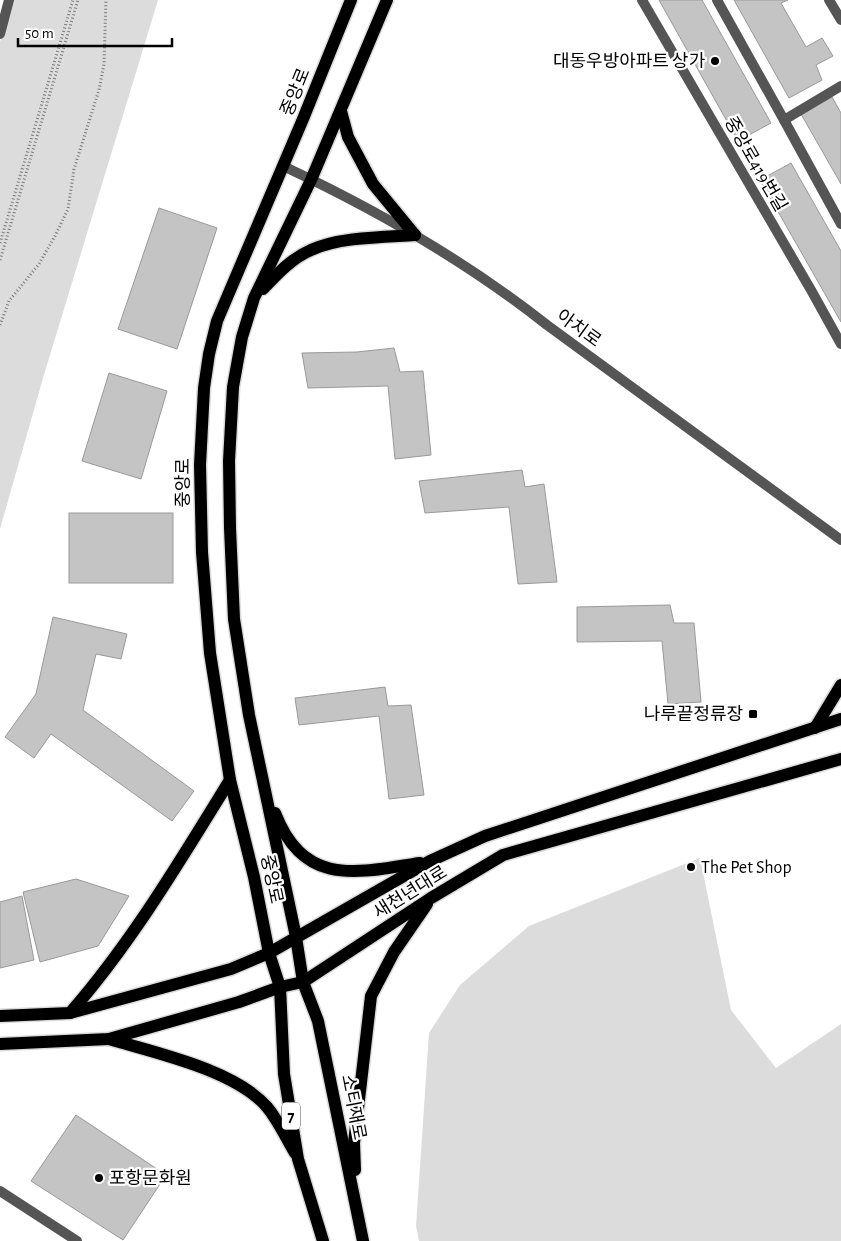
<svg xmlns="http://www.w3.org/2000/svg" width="841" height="1241" font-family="'Alegreya Sans','Noto Sans KR',sans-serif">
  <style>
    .green { fill: #dcdcdc }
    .building { fill: #c4c4c4; stroke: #999 }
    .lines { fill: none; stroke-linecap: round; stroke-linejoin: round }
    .primary-casing { stroke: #dbdbdb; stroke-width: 15 }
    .path { stroke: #777; stroke-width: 3; stroke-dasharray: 1 2.5; stroke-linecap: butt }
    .lane { stroke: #555; stroke-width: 10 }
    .street { stroke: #555; stroke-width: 10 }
    .primary { stroke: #000; stroke-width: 12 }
    .poi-dot { fill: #000; stroke: #fff; stroke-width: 2 }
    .labels { text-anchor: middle; stroke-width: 4.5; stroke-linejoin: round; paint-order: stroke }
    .shield { fill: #fff; stroke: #4c4c4c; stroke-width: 1 }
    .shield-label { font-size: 16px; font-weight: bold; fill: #000 }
    .poi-label { font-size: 18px; fill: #000; stroke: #fff; text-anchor: end }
    .street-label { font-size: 18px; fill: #000; stroke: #fff }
  </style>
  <rect width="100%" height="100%" fill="#fff"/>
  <!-- green -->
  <g class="green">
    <path d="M13 0H158L43 378 0 529V42Z"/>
    <path d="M700 858 731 1010 776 1068 841 1024V1241H419L416 1226 429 1033 460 985 529 926Z"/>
  </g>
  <!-- building -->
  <g class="building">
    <path d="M659 0H702L771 123 738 141Z"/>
    <path d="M734 0H788L781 3 806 47 822 38 833 56 816 65 822 80 789 98Z"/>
    <path d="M832 97 841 113V184L801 114Z"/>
    <path d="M791 163 841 251V322L760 180Z"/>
    <path d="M159 208 217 228 177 349 118 329Z"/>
    <path d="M394 348 400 372 423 371 431 455 395 459 388 386 308 388 302 353 357 352Z"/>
    <path d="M109 373 167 391 141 479 82 461Z"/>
    <path d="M522 470 525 487 544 484 557 582 518 584 509 507 425 513 419 481Z"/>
    <rect x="69" y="513" width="104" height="70"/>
    <path d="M670 605 674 623H694L701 702 668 704 662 641 577 642V607Z"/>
    <path d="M53 617 127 634 121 659 96 654 83 710 194 791 172 821 51 734 34 758 5 737 36 694Z"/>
    <path d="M385 687 388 706 411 705 424 795 389 799 379 716 299 725 295 698Z"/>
    <path d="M76 879 129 896 98 946 40 962 23 892Z"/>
    <path d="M22 896 34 960 0 968V902Z"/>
    <path d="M76 1115 166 1175 123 1240 31 1181Z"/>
  </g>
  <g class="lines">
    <!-- primary casing -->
    <g class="primary-casing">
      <g id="primary">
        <path d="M341 111 348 137 373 184 415 235"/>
        <path d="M263 289C277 274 292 258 311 250 339 237 384 237 415 235"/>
        <path d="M815 728 841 685"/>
        <path d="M275 813C304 887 356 873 420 863"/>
        <path d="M70 1013C132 942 180 861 230 780"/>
        <path d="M0 1016 70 1013 231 969 269 953 430 861 485 836 841 719"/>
        <path d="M109 1039C156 1053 235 1070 267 1107 278 1120 286 1138 295 1153"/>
        <path d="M0 1044 109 1039 239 1002 280 987 303 982 431 898 503 855 841 759"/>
        <path d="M355 1170 354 1143 371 996 394 952 427 904"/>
        <path d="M323 1241 298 1159 284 1074 280 987 269 953 254 877 230 780 210 653 202 552 200 465 204 388 209 354 217 321 303 119 351 0"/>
        <path d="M363 1241 318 1021 303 982 296 937 249 715 234 619 230 528 229 461 233 387 242 337 254 298 311 180 387 0"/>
      </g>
    </g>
    <!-- path -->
    <g class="path">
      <path d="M0 243 73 0"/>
      <path d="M0 260 78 0"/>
      <path d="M0 325 9 301 39 264 55 236 68 209 74 169 99 90 104 64 106 0"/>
    </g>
    <!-- lane -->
    <g class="lane">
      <path d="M717 0 784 120 841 86"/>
      <path d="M829 0 841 20"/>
      <path d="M784 120 841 224"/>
    </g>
    <!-- street -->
    <g class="street">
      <path d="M642 0 811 290 841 344"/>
      <path d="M0 34 9 0"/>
      <path d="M283 166C377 210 466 261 547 325L841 540"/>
      <path d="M0 1191 77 1241"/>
    </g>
    <!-- primary -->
    <use href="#primary" class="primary"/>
  </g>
  <!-- markers -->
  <g class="poi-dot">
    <circle cx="715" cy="61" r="5"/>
    <rect x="748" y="709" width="10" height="10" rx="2.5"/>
    <circle cx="691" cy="867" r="5"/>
    <circle cx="99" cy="1178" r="5"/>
  </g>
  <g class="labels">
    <!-- shield labels -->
    <rect class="shield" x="282" y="1102.5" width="18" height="27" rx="4"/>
    <g class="shield-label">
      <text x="291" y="1122">7</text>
    </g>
    <!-- poi labels -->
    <g class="poi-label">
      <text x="705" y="67">대동우방아파트 상가</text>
      <text x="743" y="720">나루끝정류장</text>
      <text x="701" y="873" text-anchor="start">The Pet Shop</text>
      <text x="109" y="1184" text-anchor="start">포항문화원</text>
    </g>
    <!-- street labels -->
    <g class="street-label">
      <text transform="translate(295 92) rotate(-68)" y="6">중앙로</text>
      <text transform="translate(756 164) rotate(60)" y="6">중앙로419번길</text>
      <text transform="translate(579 328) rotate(36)" y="6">아치로</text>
      <text transform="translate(183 483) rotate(-90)" y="6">중앙로</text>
      <text transform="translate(272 879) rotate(78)" y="6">중앙로</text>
      <text transform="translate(410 892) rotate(-32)" y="6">새천년대로</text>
      <text transform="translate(354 1107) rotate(79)" y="6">소티재로</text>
    </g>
  </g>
  <!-- scale -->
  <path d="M18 38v8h154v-8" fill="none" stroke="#000000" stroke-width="2.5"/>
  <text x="25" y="38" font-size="15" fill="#000000" stroke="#ffffff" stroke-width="4" paint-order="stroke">50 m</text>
</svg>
